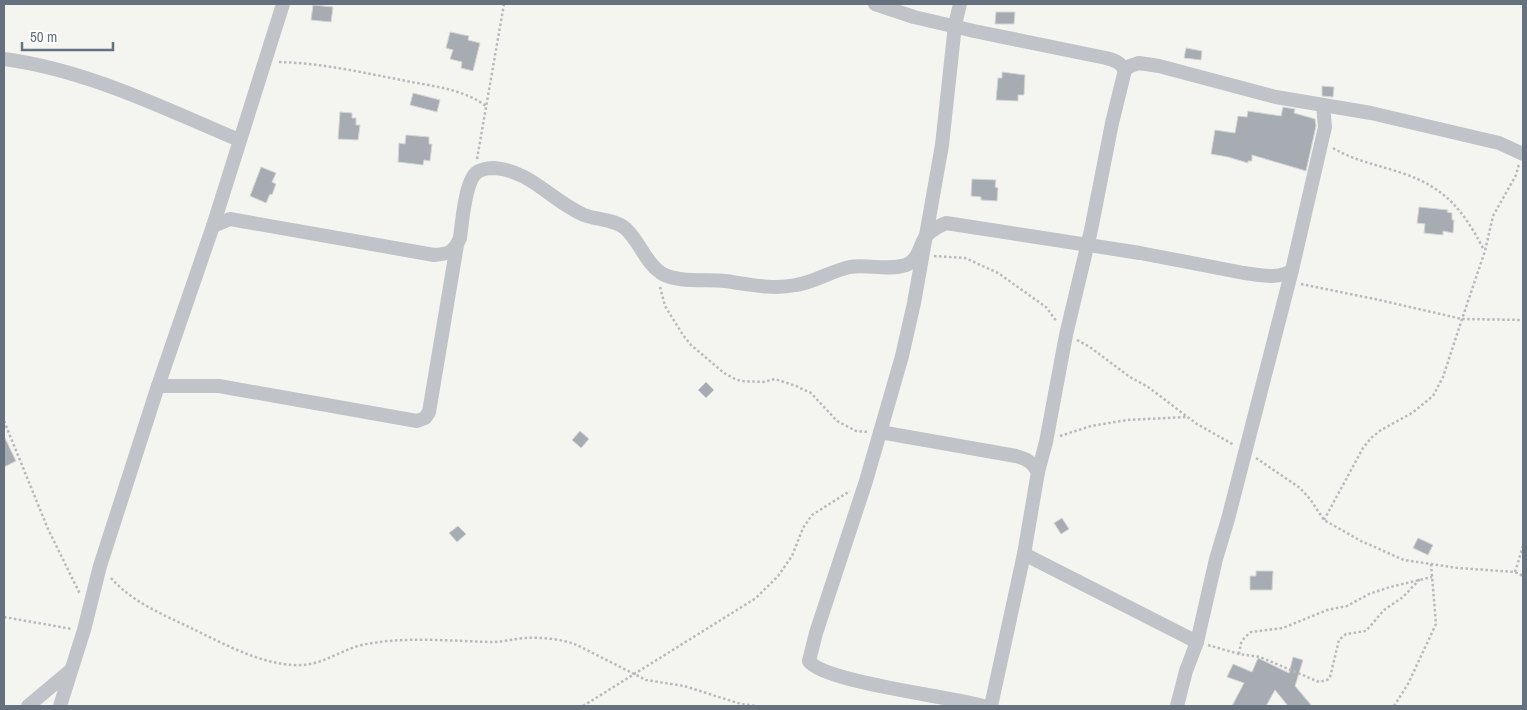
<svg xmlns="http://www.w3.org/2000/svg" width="1527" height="710" font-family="'Archivo Narrow',sans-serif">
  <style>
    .building { fill: #a7acb3; stroke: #d5d6d4 }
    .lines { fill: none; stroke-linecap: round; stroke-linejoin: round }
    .path { stroke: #b8babd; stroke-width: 2.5; stroke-dasharray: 2.5 2.5; stroke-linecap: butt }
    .minor { stroke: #c0c3c7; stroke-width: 14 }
  </style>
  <rect width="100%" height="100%" fill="#f4f5f1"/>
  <!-- building -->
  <g class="building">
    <path d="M313 5 333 7 331 22 311 20Z"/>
    <path d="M996 12H1015L1014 24H995Z"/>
    <path d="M450 32 469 36 468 40 480 43 473 71 461 68 462 62 450 59 453 50 446 48Z"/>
    <path d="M1186 48 1202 51 1201 60 1184 58Z"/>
    <path d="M1002 72 1025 75 1024 95H1018V101L996 100 998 78H1002Z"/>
    <path d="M1322 86 1334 87 1333 97 1322 96Z"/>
    <path d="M413 93 440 100 437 112 410 105Z"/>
    <path d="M1283 107 1295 109 1294 113 1315 119 1316 126 1306 171 1252 155V161H1248V163L1228 157 1211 154 1215 130 1235 133 1238 116 1247 117 1248 111 1281 116Z"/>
    <path d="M340 112 352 113V118H356V125H360L358 140 338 139Z"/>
    <path d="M406 135 429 137V144H432L430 161 424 160 423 165 398 162 399 143 405 144Z"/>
    <path d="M261 167 276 173 272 182 276 184 272 195 270 194 266 203 250 196Z"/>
    <path d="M972 179 996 180 995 187 998 188 997 201 981 200V197L971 196Z"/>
    <path d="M1419 207 1448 210 1447 212 1452 213V220H1454L1453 233 1443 231V235L1424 233 1425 224 1417 223Z"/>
    <path d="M706 382 714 390 706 398 698 390Z"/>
    <path d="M580 431 589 439 581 448 572 440Z"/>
    <path d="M4 436 16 461 4 467Z"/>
    <path d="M1062 518 1069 529 1061 534 1054 523Z"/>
    <path d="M458 526 466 534 457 542 449 533Z"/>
    <path d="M1418 538 1433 545 1428 555 1413 548Z"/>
    <path d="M1256 571H1273L1272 590H1250V576H1256Z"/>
    <path d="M1293 657 1303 660 1295 686 1312 706H1288L1275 690 1266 706H1232L1244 683 1227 677 1233 664 1252 672 1258 658 1289 673Z"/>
  </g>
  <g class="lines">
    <!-- path -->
    <g class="path">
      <path d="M279 62C320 63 361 72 401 80 430 86 462 88 486 106"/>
      <path d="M1333 148C1355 161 1378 165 1402 173 1446 188 1463 210 1484 250"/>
      <path d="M477 159 504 4"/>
      <path d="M934 256 965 258 998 273 1046 307 1057 322"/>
      <path d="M1301 284 1375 299 1462 319 1523 320"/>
      <path d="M660 287 665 306 683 335 691 345 724 373 735 379 741 381 763 382 775 379 796 386 811 393 837 421 856 431 869 432"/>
      <path d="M1077 340 1090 347 1130 377 1148 387 1197 424 1234 445"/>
      <path d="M4 421 48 529 80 594"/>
      <path d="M1060 436 1091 426 1127 420 1187 417"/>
      <path d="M1256 458 1300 488 1310 499 1324 520 1361 541 1404 560 1458 568 1515 572 1523 576"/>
      <path d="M1324 520 1363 448 1371 438 1381 430 1412 413 1433 396 1443 377 1462 319 1485 251 1493 216 1516 175 1519 164"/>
      <path d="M1515 572 1523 546"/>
      <path d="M111 578C132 602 162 614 191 628 222 643 258 663 293 665 321 667 337 651 362 645 403 636 449 641 491 642 502 642 513 639 525 638 541 637 562 639 577 645L646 680 684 686 741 704 757 706"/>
      <path d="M4 617 72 629"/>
      <path d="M1208 645 1239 654 1260 657 1319 682 1327 680 1330 677 1339 640 1346 634 1366 631 1384 610 1403 597 1420 579"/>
      <path d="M1239 654 1241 643 1245 637 1251 632 1283 628 1327 610 1347 606 1369 594 1390 587 1432 577"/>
      <path d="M583 706 756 598 778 576 792 556 803 528 812 515 850 491"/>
      <path d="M1394 706 1408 684 1436 624 1431 564"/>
    </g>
    <!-- minor -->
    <g class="minor">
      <path d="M875 4 914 17 974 31 1106 58C1114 60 1120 62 1125 70"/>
      <path d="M960 4 955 25 942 145 914 303 902 356 866 481 816 633 809 661C823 682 953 697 983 706"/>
      <path d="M4 59C87 70 163 108 239 140"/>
      <path d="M213 226 230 219 434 255C449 254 454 252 460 238 462 223 465 183 476 173 481 169 489 168 494 168 530 170 553 202 584 215 597 220 615 219 626 229 640 242 645 262 661 273 677 283 706 279 725 281 748 284 772 290 796 285 815 282 831 271 850 267 868 264 888 271 906 265 920 259 919 244 927 235 933 229 939 226 946 223L1140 253 1244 273C1259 275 1279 280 1292 270L1325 127 1323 105"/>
      <path d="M158 386H219L417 421 425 418 429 412 457 245"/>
      <path d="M880 432 1016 456C1027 459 1032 462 1038 472"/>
      <path d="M1024 554 1197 642"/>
      <path d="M28 706 71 670"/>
      <path d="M60 706 84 630 100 566 158 386 213 226 283 4"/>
      <path d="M991 706 1024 554 1038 472 1046 442 1066 335 1091 230 1112 123 1125 70 1130 66 1139 63 1159 66 1276 97 1371 113 1499 143 1523 154"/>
      <path d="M1177 706 1186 671 1197 642 1216 559 1228 519 1292 270"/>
    </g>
  </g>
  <!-- border -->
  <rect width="1527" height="710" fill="none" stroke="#667180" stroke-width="10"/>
  <!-- scale -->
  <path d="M22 42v8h91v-8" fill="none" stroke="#667180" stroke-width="2.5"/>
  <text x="30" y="42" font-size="15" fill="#667180" stroke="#ffffff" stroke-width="4" paint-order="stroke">50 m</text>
</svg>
